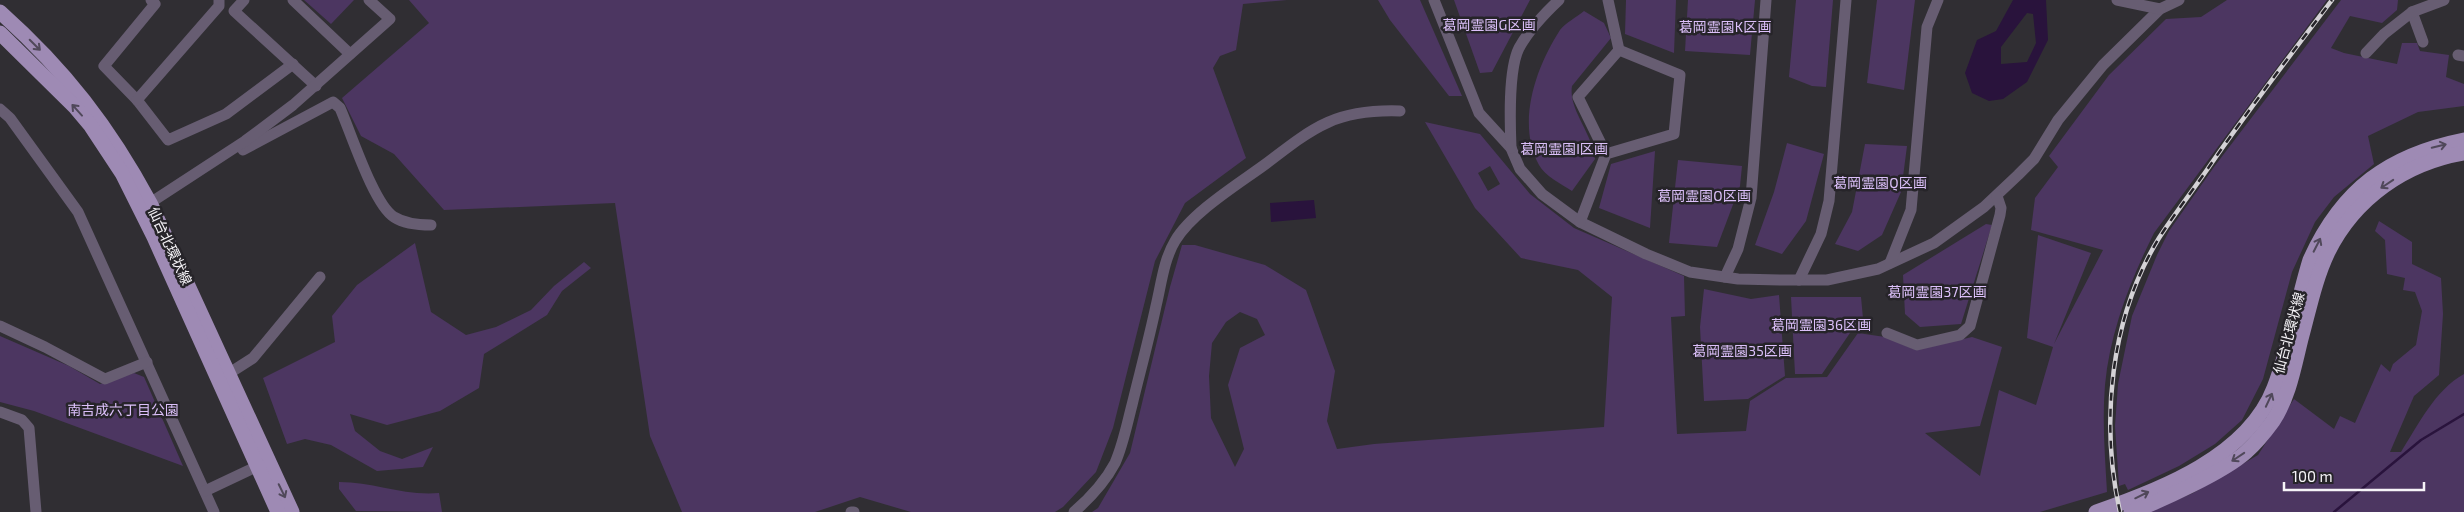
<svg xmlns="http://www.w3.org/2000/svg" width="2464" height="512" font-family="'Exo 2','Noto Sans JP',sans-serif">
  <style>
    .green { fill: #4c3661; fill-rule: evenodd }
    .water { fill: #29133c; fill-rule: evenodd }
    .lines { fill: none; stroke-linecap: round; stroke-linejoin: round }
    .stream { stroke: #29133c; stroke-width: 2.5 }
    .minor { stroke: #675d72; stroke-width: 11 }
    .major { stroke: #9e8ab4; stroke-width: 15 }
    .rail-casing { stroke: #d4d2d6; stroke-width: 4.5 }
    .rail { stroke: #262429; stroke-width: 2.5; stroke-dasharray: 8; stroke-linecap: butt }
    .oneway { stroke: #50485a }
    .labels { text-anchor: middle; stroke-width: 5; stroke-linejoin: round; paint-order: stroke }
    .park-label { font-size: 14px; fill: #dcc0fa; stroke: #262429 }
    .street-label { font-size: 14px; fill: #f6f4f8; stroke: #262429 }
  </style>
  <rect width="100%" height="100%" fill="#302e33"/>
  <!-- green -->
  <g class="green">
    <path d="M304 0H354L331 24Z"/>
    <path d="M409 0H1287L1243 4 1236 50 1220 56 1213 68 1246 158 1185 203 1155 261 1113 428 1096 472 1063 507 1055 512H911L860 497 815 512H682L650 436 615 203 444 210 394 154 361 136 342 98 429 23Z"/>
    <path d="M1378 0H1420L1462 96H1449L1390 20Z"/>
    <path d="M1454 0H1530L1492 72 1480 73Z"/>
    <path d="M1626 0H1676L1674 53 1625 34Z"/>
    <path d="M1688 0H1755L1750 55 1685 51Z"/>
    <path d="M1796 0H1833L1826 87 1812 86 1789 77Z"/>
    <path d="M1877 0H1915L1904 90 1867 83Z"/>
    <path d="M2227 0H2327L2154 233C2130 281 2110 332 2105 385 2102 421 2105 457 2107 492L2040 512H1092L1098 508 1130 453 1170 287 1182 245H1195L1265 265 1306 290 1335 371 1327 421 1337 449 1374 444 1604 427 1612 297 1578 270 1521 258 1475 208 1425 122 1480 134 1530 194 1574 228 1684 276 1685 316 1671 317 1677 434 1746 431 1750 401 1786 378 1827 377 1858 333 1885 337 1916 350 1972 337 2002 347 1980 426 1925 433 1980 476 1999 390 2036 405 2053 347 2027 338 2038 235 2091 253 2054 344 2103 250 2031 230 2035 198 2058 167 2049 156 2109 75 2166 19 2201 17ZM1490 166 1500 184 1488 191 1478 173ZM1240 312 1257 319 1265 335 1240 348 1228 385 1244 449 1235 467 1211 418 1209 376 1212 343 1226 322Z"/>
    <path d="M2341 0H2398L2397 10 2382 23 2350 16 2331 48 2344 53 2397 64 2402 43H2417L2420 51 2449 55 2446 77 2464 84V106L2418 112 2368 136 2374 164 2334 197 2315 222 2292 272 2263 379 2242 420 2215 444 2179 466 2128 490 2125 484 2119 486 2115 426 2118 384 2132 316 2157 255 2169 231 2214 167Z"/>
    <path d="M1584 11 1604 23 1611 38 1572 86C1568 109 1593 134 1595 159L1572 191C1561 184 1545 176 1539 165 1516 123 1536 67 1560 30 1565 23 1577 17 1584 11Z"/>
    <path d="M1787 143 1824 154 1806 221 1782 254 1755 245 1774 192Z"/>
    <path d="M1865 144 1907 146 1901 192 1882 235 1858 251 1835 244 1852 212Z"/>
    <path d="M1655 151 1650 228 1599 208 1611 164Z"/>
    <path d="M1678 160 1742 166 1740 186 1717 247 1669 243Z"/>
    <path d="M2379 221 2412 242V264L2441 278 2443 314 2439 375 2414 396 2390 452H2401C2418 425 2435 390 2464 374V512H2149L2193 493 2258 455 2294 399 2334 429 2340 416 2355 423 2381 364 2390 372 2393 364 2416 345 2422 311 2415 292 2403 290 2405 278 2387 274 2385 240 2375 231Z"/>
    <path d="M1986 224 1992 225 1961 324 1920 327 1905 314 1903 275Z"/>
    <path d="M415 243 431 312 466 335 496 327 531 310 554 286 584 262 591 268 562 291 547 315 484 354 479 388 440 411 387 425 350 414 355 431 380 451 402 459 433 447 423 467 377 471 331 445 305 439 287 444 263 378 335 342 332 316 357 285Z"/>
    <path d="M1704 289 1751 299 1779 295 1785 376 1748 399 1704 401 1700 327Z"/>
    <path d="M1791 297H1861L1864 329 1852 330 1822 374H1795Z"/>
    <path d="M0 336 69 366 100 384 134 373 144 377 183 466 34 411 0 402Z"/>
    <path d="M339 482C374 482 403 496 439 493L442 512 356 511 339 489Z"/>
  </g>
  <!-- water -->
  <g class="water">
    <path d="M2013 0H2046L2048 40 2027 82 2003 99 1989 101 1972 93 1965 73 1977 40 1996 31ZM2027 13 2033 14 2036 43 2027 62 2001 64V47Z"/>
    <path d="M1314 200 1316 218 1271 222 1270 203Z"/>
  </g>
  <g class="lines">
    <!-- stream -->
    <path class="stream" d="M2334 512 2421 440 2464 414"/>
    <!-- minor -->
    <g class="minor">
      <path d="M151 0 155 4 104 66 137 100 168 140 226 114 293 64"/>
      <path d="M244 0 234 11 316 86"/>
      <path d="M293 0 350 54"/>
      <path d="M1434 0 1479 113 1511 148 1520 169 1542 194 1580 222 1646 254 1690 272 1738 279 1782 280H1827L1878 269 1934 243 1984 207 2018 175 2034 159 2058 120 2103 65 2160 9 2179 0"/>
      <path d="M2117 0 2160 9"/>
      <path d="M2412 12 2423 42"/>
      <path d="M2366 53 2384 34 2412 12 2444 0"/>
      <path d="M2458 55 2464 56"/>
      <path d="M137 100 219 6V0"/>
      <path d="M0 109 10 118 78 212 214 512"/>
      <path d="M1511 148C1510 123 1508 70 1519 48 1529 30 1544 14 1559 0"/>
      <path d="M243 150 333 102 340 108C351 133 374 205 394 217 405 224 419 225 431 225"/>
      <path d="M1606 154 1674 134 1680 75 1619 50"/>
      <path d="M150 203 245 141 293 105 390 19 369 0"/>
      <path d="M1580 222 1606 154 1578 97 1619 50 1608 0"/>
      <path d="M1890 263 1911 210 1927 27 1938 0"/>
      <path d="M1725 277 1738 249 1751 198 1766 0"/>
      <path d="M1799 280 1821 234 1829 201 1846 0"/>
      <path d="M0 326 45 347 105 379 147 362"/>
      <path d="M1887 333 1917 345 1960 335 1970 326 2000 215 2001 208 1997 196"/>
      <path d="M228 374 253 358 320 277"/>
      <path d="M0 412 22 420 29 428 36 512"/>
      <path d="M205 491 258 466"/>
      <path d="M851 512H854"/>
      <path d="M1074 512C1090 498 1105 482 1115 463 1123 445 1127 424 1132 405 1140 372 1149 339 1156 306 1161 285 1164 259 1175 241 1192 212 1240 183 1267 163 1315 126 1337 109 1400 111"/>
    </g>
    <!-- major -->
    <g class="major">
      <path d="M0 12C65 70 109 127 150 203L292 512"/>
      <path d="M0 33 75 107 91 126 122 173 154 237 278 512"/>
      <path d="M2096 512C2161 490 2248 456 2274 388 2290 347 2297 302 2310 260 2342 189 2389 155 2464 140"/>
      <path d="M2131 512C2160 501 2224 472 2246 452 2256 443 2265 432 2273 421 2289 397 2294 367 2301 339 2309 310 2315 279 2328 252 2355 198 2405 163 2464 153"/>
    </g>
    <!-- rail casing -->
    <g class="rail-casing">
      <path id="rail" d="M2120 512C2100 422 2110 318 2159 238 2175 213 2194 189 2211 164 2250 108 2291 54 2332 0"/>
    </g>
    <!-- rail -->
    <use href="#rail" class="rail"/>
  </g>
  <!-- one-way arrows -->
  <defs><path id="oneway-shaft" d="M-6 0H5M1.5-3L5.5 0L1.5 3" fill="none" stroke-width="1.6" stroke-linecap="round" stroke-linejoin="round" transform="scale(1.25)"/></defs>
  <g class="oneway">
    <use href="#oneway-shaft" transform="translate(35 45) rotate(45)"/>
    <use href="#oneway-shaft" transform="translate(77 110) rotate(-132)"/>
    <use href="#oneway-shaft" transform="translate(2439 146) rotate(-14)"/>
    <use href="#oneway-shaft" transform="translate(2387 184) rotate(146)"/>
    <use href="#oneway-shaft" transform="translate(2317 245) rotate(-63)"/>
    <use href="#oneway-shaft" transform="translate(2269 400) rotate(-65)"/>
    <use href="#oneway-shaft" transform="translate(2238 457) rotate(146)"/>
    <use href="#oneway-shaft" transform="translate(282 491) rotate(64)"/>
    <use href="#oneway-shaft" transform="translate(2142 495) rotate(-26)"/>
  </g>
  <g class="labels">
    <!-- park labels -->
    <g class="park-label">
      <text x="1489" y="30">葛岡霊園G区画</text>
      <text x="1725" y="32">葛岡霊園K区画</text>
      <text x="1564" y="154">葛岡霊園I区画</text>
      <text x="1880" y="188">葛岡霊園Q区画</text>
      <text x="1704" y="201">葛岡霊園O区画</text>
      <text x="1937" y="297">葛岡霊園37区画</text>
      <text x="1821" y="330">葛岡霊園36区画</text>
      <text x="1742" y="356">葛岡霊園35区画</text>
      <text x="123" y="415">南吉成六丁目公園</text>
    </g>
    <!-- street labels -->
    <g class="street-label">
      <text transform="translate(170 246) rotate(65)" y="5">仙台北環状線</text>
      <text transform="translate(2289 333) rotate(-75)" y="5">仙台北環状線</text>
    </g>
  </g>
  <!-- scale -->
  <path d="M2284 482v8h140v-8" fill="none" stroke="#f6f4f8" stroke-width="2.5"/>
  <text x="2292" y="482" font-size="15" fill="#f6f4f8" stroke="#262429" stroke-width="4" paint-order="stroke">100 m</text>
</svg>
